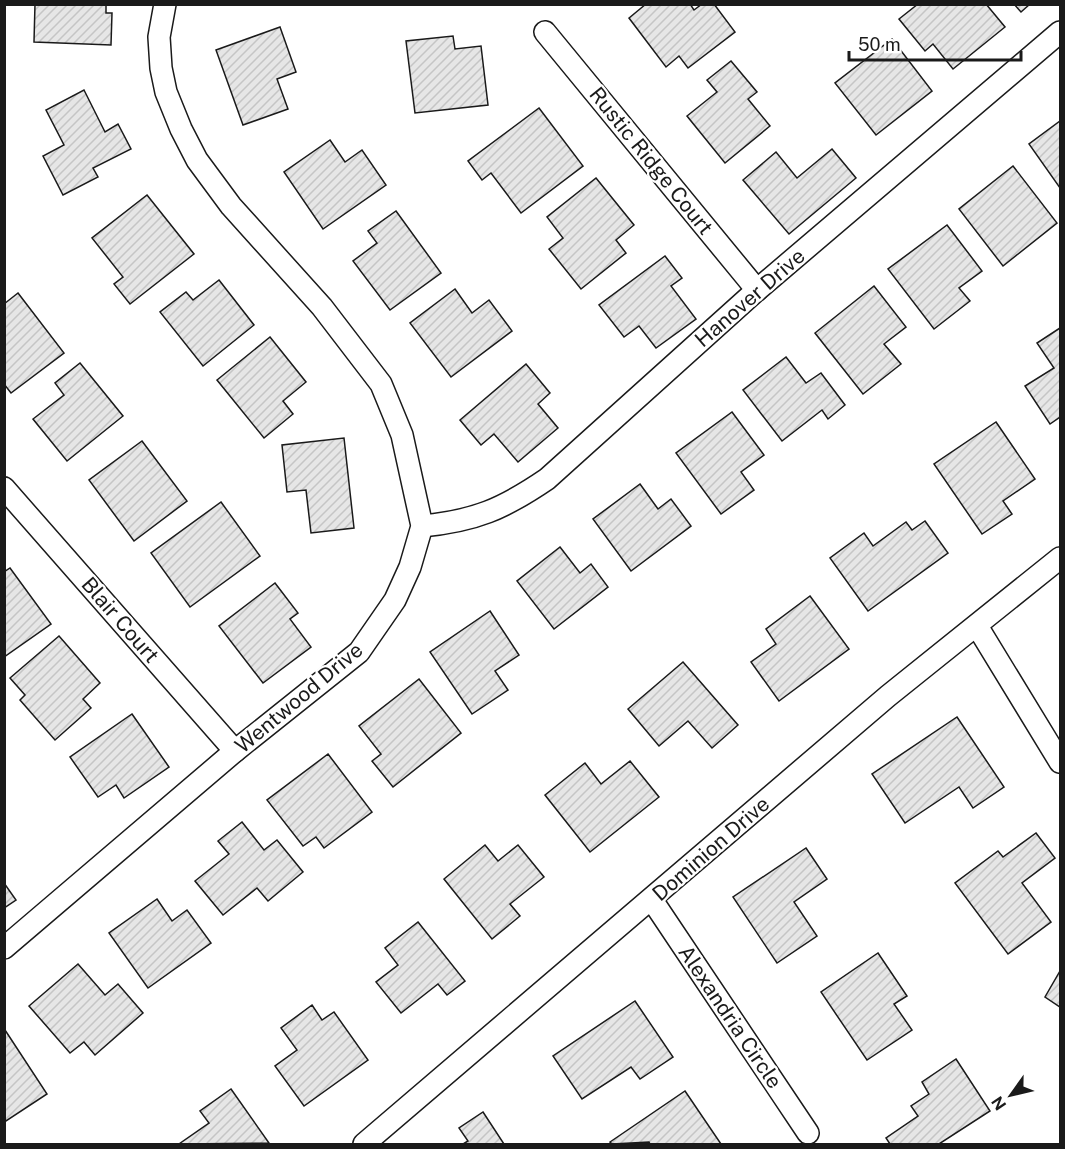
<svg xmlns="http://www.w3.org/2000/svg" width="1065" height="1149" font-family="'Public Sans',sans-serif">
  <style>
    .building { fill: url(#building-hatch); stroke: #1a1a1a; stroke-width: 1.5 }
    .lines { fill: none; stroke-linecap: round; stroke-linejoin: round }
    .street-casing { stroke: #1a1a1a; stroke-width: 24 }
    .street { stroke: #fff; stroke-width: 21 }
    .labels { text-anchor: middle; stroke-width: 4.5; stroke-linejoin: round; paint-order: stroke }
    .street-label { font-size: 21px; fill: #1a1a1a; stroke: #fff }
  </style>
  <defs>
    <pattern id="building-hatch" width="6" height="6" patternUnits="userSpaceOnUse" patternTransform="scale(1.5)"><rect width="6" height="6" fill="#e6e6e6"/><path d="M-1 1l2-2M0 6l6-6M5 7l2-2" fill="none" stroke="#c5c5c5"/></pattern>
  </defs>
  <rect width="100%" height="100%" fill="#fff"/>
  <!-- building -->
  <g class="building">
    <path d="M35 4H106V13H112L111 45 34 42Z"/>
    <path d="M646 4H690L694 10 702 4H714L735 32 688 68 679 56 666 67 629 18Z"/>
    <path d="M918 4H986L1005 27 953 69 933 44 925 51 899 19Z"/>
    <path d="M1014 4H1030L1021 12Z"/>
    <path d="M280 27 296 72 277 79 288 109 243 125 216 50Z"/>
    <path d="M453 36 455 49 481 46 488 105 415 113 406 41Z"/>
    <path d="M892 39 932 91 876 135 835 83Z"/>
    <path d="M731 61 757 92 748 99 770 126 725 163 687 116 717 92 707 80Z"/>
    <path d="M84 90 105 132 118 124 131 149 93 168 98 177 63 195 43 156 64 145 46 110Z"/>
    <path d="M539 108 583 166 521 213 491 173 482 180 468 161Z"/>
    <path d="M1060 121V188L1029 144Z"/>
    <path d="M330 140 345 162 362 150 386 185 323 229 284 172Z"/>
    <path d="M832 149 856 178 789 234 743 180 776 152 797 178Z"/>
    <path d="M1013 166 1057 223 1003 266 959 209Z"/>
    <path d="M596 178 634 225 616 240 626 253 581 289 549 249 563 238 547 217Z"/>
    <path d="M147 195 194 254 130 304 114 284 123 277 92 238Z"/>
    <path d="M396 211 441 273 390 310 353 261 377 243 368 231Z"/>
    <path d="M947 225 982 271 959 288 970 301 934 329 888 269Z"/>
    <path d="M665 256 682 278 671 286 696 319 656 348 639 326 624 337 599 305Z"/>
    <path d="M219 280 254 325 203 366 160 312 186 292 193 300Z"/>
    <path d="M874 286 906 327 884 344 901 364 863 394 815 333Z"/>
    <path d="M455 289 472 313 489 300 512 331 451 377 410 323Z"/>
    <path d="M18 293 64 353 11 393 4 384V304Z"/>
    <path d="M1060 328V417L1050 424 1025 386 1054 368 1037 343Z"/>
    <path d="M270 337 306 382 283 401 293 414 264 438 217 380Z"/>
    <path d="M786 357 806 383 821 373 845 405 828 419 822 410 782 441 743 390Z"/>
    <path d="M80 363 123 416 67 461 33 419 64 395 55 383Z"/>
    <path d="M526 364 550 393 538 404 558 428 518 462 494 434 481 445 460 420Z"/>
    <path d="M732 412 764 455 741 472 754 490 721 514 676 453Z"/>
    <path d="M996 422 1035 479 1003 501 1012 514 982 534 934 464Z"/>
    <path d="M344 438 354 528 311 533 306 490 287 492 282 445Z"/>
    <path d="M142 441 187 501 134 541 89 480Z"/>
    <path d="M640 484 658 509 671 499 691 526 631 571 593 519Z"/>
    <path d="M221 502 260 556 190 607 151 553Z"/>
    <path d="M925 521 948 553 868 611 830 558 864 533 873 546 906 522 912 530Z"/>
    <path d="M560 547 580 573 591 564 608 587 554 629 517 581Z"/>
    <path d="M10 568 51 624 4 657V572Z"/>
    <path d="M275 583 298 613 290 619 311 647 263 683 219 626Z"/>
    <path d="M810 596 849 649 779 701 751 662 776 644 766 629Z"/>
    <path d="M490 611 519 655 495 671 508 690 472 714 430 652Z"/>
    <path d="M59 636 100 683 83 699 91 708 55 740 20 700 25 695 10 678Z"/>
    <path d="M683 662 738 725 712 748 688 721 659 746 628 709Z"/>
    <path d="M419 679 461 733 393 787 372 761 381 754 359 726Z"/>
    <path d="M132 714 169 767 124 798 116 785 98 797 70 757Z"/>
    <path d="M957 717 1004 787 973 808 959 787 905 823 872 774Z"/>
    <path d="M328 754 372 812 324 848 316 837 303 846 267 800Z"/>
    <path d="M630 761 659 797 590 852 545 795 585 763 601 784Z"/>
    <path d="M242 822 264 850 277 840 303 872 268 901 257 888 223 915 195 881 229 854 218 841Z"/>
    <path d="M1036 833 1055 858 1022 883 1051 922 1008 954 955 883 998 851 1003 857Z"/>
    <path d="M485 845 498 861 518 845 544 877 510 904 520 916 492 939 444 879Z"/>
    <path d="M806 848 827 879 794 902 817 936 777 963 733 897Z"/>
    <path d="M4 883 16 900 4 908Z"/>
    <path d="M157 899 172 921 187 910 211 943 148 988 109 933Z"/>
    <path d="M418 922 465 981 447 995 438 984 401 1013 376 982 398 965 385 948Z"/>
    <path d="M878 953 907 996 894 1004 912 1030 867 1060 821 992Z"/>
    <path d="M78 964 105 995 118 984 143 1013 95 1055 84 1042 70 1053 29 1006Z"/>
    <path d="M1060 971V1007L1045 997Z"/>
    <path d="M635 1001 673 1057 640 1079 631 1067 582 1099 553 1056Z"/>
    <path d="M312 1005 322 1020 334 1012 368 1060 304 1106 275 1066 297 1050 281 1028Z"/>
    <path d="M5 1030 47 1094 6 1121 4 1118Z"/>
    <path d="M956 1059 990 1111 939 1144H890L886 1138 918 1116 911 1106 929 1094 922 1082Z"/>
    <path d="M231 1089 269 1143 179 1144 209 1123 200 1111Z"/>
    <path d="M685 1091 721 1144H650L649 1142 612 1144 610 1142Z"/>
    <path d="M483 1112 504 1144H463L468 1141 459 1128Z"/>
  </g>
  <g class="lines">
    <!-- street casing -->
    <g class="street-casing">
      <g id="street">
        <path d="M545 32 757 290"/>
        <path d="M4 488 235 751"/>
        <path d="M422 526C475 521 503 509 547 479L757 290 1060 32"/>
        <path d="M977 626 1060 762"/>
        <path d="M652 900 808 1133"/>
        <path d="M4 948 235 751 359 652 395 600 410 567 422 526 402 435 381 384 322 307 231 206 197 160 181 129 166 92 161 68 159 37 165 4"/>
        <path d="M364 1144 888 696 1060 558"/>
      </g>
    </g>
    <!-- street -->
    <use href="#street" class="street"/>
  </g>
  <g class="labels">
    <!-- street labels -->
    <g class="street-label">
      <text transform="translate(651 161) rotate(51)" y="7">Rustic Ridge Court</text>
      <text transform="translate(750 298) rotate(-41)" y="7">Hanover Drive</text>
      <text transform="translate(120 620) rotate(49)" y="7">Blair Court</text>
      <text transform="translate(299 698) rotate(-40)" y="7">Wentwood Drive</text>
      <text transform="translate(711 849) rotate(-41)" y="7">Dominion Drive</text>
      <text transform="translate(730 1017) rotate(56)" y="7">Alexandria Circle</text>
    </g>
  </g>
  <!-- border -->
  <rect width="1065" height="1149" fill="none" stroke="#1a1a1a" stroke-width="12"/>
  <!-- north arrow -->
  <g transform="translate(1011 1095) rotate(236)" stroke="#ffffff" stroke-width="4.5" paint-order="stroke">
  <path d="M0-4.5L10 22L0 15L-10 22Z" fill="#1a1a1a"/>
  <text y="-9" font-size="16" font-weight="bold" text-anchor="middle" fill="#1a1a1a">N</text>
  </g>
  <!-- scale -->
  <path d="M849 51v9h172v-9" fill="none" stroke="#1a1a1a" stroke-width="3"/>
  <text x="858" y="51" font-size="18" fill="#1a1a1a" stroke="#ffffff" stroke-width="4.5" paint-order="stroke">50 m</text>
</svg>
